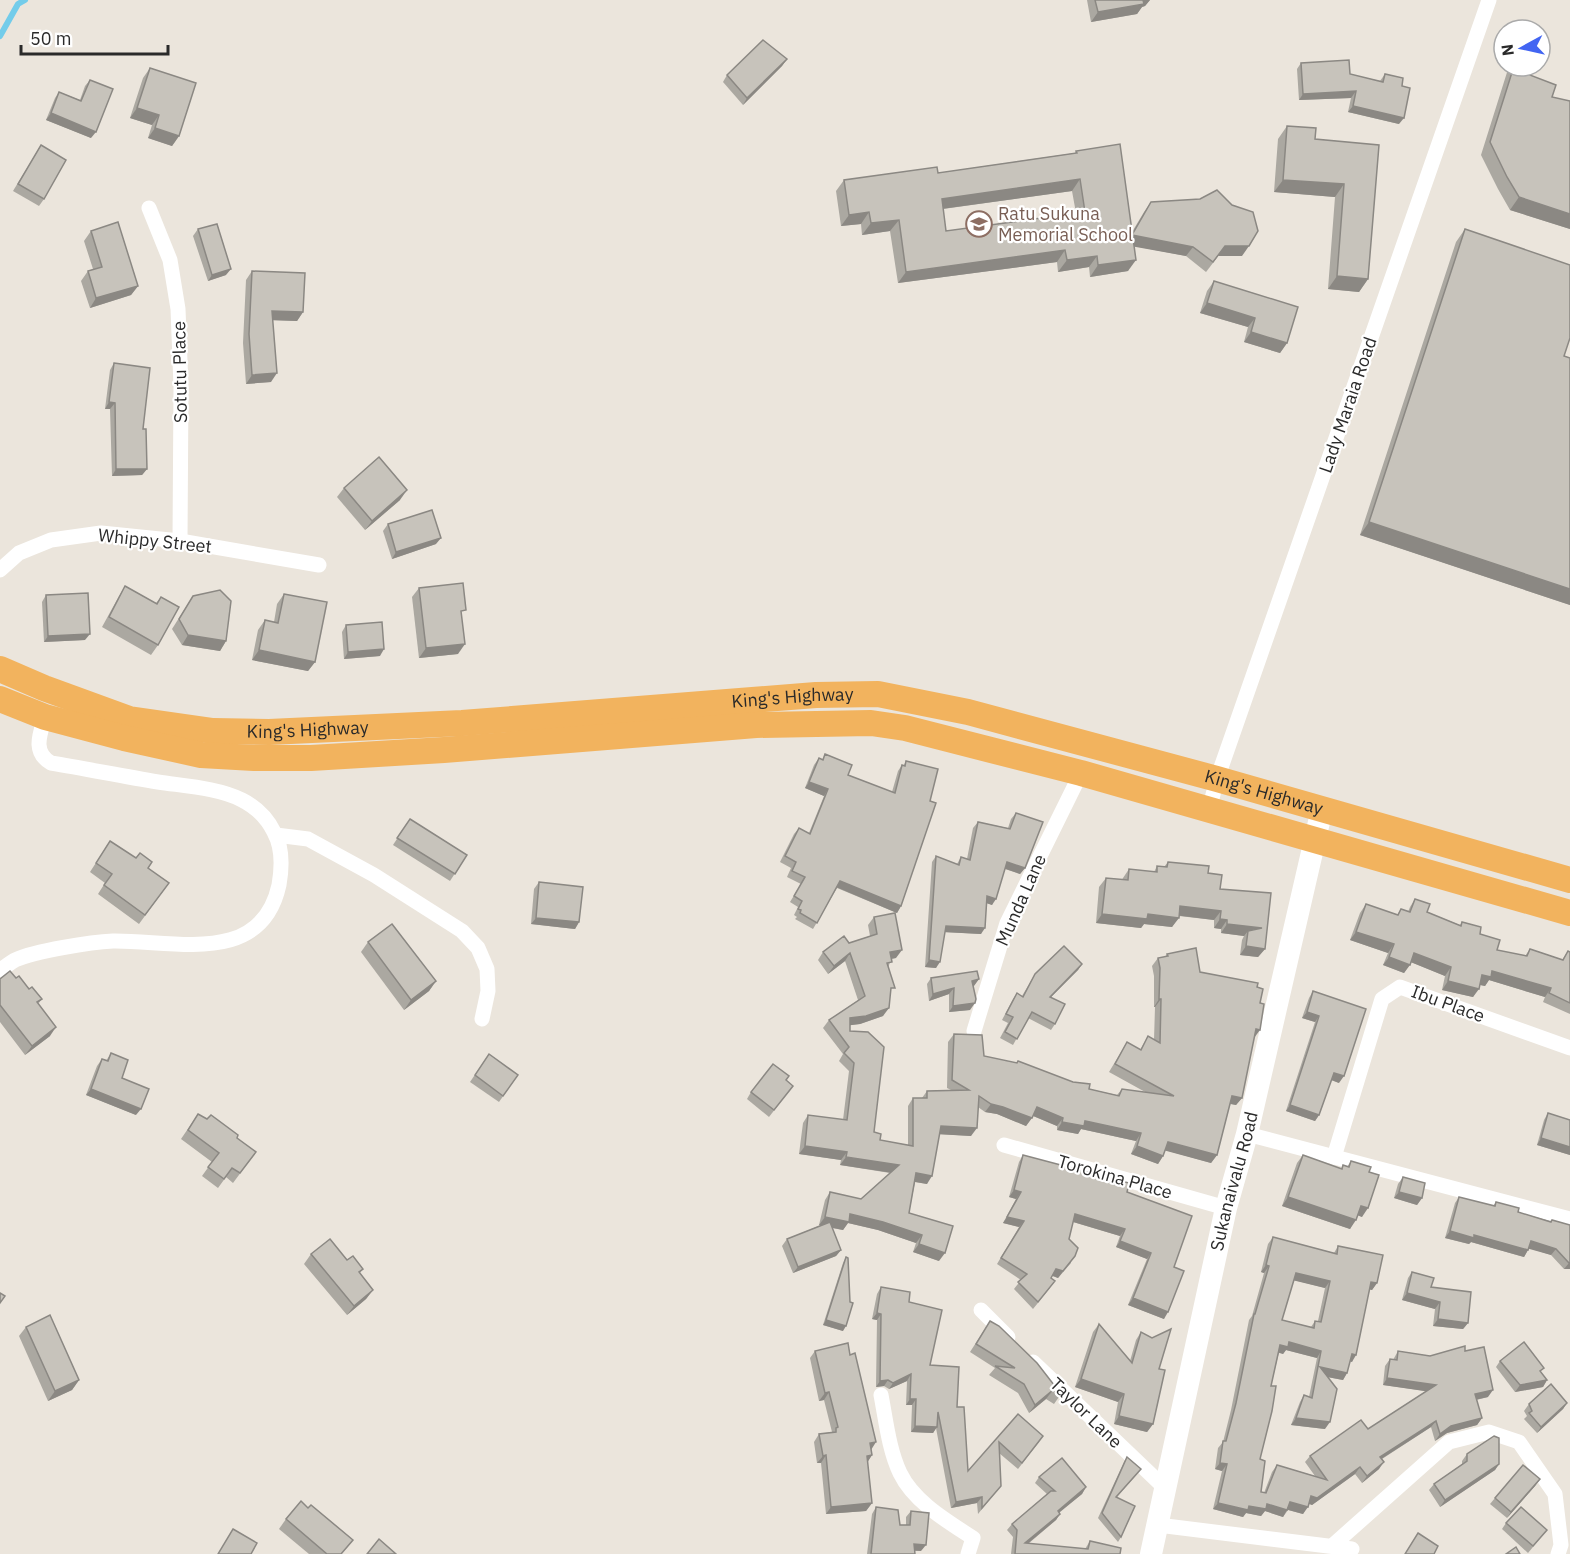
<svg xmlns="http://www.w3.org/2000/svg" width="1570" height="1554" font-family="'IBM Plex Sans',sans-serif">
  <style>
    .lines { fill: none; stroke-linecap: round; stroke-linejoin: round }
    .stream { stroke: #73ccea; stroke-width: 6 }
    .minor { stroke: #fff; stroke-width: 15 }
    .secondary { stroke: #fff; stroke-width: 22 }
    .trunk { stroke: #f2b35e; stroke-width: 26 }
    .wall { fill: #aba8a1; fill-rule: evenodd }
    .shaded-wall { fill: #8b8883 }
    .building { fill: #c7c3bb; stroke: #8b8883; stroke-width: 1.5; fill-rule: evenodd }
    .labels { text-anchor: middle; stroke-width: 4.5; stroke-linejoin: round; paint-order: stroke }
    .education-label { font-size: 18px; fill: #785e54; stroke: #fff; text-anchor: start }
    .street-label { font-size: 18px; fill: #2a2a2a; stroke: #fff }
  </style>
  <rect width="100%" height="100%" fill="#ebe5dc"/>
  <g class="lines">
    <!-- stream -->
    <path class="stream" d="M0 36 18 4 25 0"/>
    <!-- minor -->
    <g class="minor">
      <path d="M149 208 170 260 178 309 181 387 180 541"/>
      <path d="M0 570 19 553 51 540 101 533 180 541 319 565"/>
      <path d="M1209 810 1217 779 1489 0"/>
      <path d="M276 835 308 839 374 875 462 931 478 948 487 969 488 991 482 1019"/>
      <path d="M0 970C5 967 10 963 15 960 35 951 91 942 113 941 174 940 261 967 279 885 282 868 283 848 274 832 267 818 256 807 242 800 219 788 184 786 158 782 122 776 87 769 51 763 32 752 40 734 45 717"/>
      <path d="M974 1031 1007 923 1081 773"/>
      <path d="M1247 1134 1570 1219"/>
      <path d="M1004 1145 1226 1208"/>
      <path d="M1334 1157 1382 999 1400 987 1570 1048"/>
      <path d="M981 1310 1008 1337"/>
      <path d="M1033 1362 1166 1489"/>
      <path d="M881 1395C886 1421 889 1450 900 1473 914 1502 947 1521 973 1538L968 1554"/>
      <path d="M1158 1525 1352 1549"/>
      <path d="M1332 1546 1449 1442 1489 1432 1519 1442 1555 1494 1561 1545 1558 1554"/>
    </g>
    <!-- secondary -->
    <path class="secondary" id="s1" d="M1151 1554 1226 1208 1247 1134 1322 809"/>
    <!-- trunk -->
    <g class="trunk">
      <path id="s2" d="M0 669 44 688 129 719 213 731 269 732 462 723 816 695 878 694 968 712 1217 779 1570 880"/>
      <path d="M0 699 45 717 124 738 201 755 254 758H311L444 750 756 725 871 723 905 728 1081 773 1570 913"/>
    </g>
  </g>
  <!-- wall -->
  <g class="wall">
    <path d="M1087 0H1150L1145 6 1142 7 1137 14 1091 22Z"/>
    <path d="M787 59 782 66 743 105 723 82 727 75Z"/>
    <path d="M1301 63 1380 81 1385 74 1402 86 1399 124 1348 112 1351 98 1299 100 1297 69Z"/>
    <path d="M1509 66H1539L1536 71 1529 75 1552 97 1570 229 1510 210 1498 189 1481 155Z"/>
    <path d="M150 68 179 136 172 146 148 138 152 125 130 118 143 78Z"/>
    <path d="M90 80 91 138 46 120 55 98 59 92 80 100 85 86Z"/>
    <path d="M1287 126 1315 139 1379 145 1368 279 1359 292 1328 289 1335 197 1274 192 1278 139Z"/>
    <path d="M41 145 44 199 39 206 13 191Z"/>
    <path d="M1076 151 1132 232 1144 212 1151 202 1242 256H1218L1206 272 1186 256 1134 246 1128 271 1090 277 1089 267 1058 272 1057 262 898 283 890 231 862 235 861 224 841 226 836 191 844 180 938 173 1075 153ZM1072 191 1076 213 946 231 943 209Z"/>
    <path d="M198 229 226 275 208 281 193 236Z"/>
    <path d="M1465 229 1564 356 1570 358V605L1360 535 1456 242Z"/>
    <path d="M91 231 138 286 131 295 90 308 81 281 88 271 93 269 84 241Z"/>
    <path d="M252 271 303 312 297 321 273 320 271 382 246 384 243 343 246 280Z"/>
    <path d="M1214 281 1287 343 1280 353 1244 342 1248 327 1200 313 1207 291Z"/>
    <path d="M114 363 143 429 147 469 142 475 112 476 110 409H105L110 370Z"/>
    <path d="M344 488 400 500 365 530 337 497Z"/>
    <path d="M388 524 436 544 392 559 383 531Z"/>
    <path d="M125 586 156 603 161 597 158 645 151 655 102 627 119 596Z"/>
    <path d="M419 588 462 616 458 654 419 658 412 597Z"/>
    <path d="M284 594 315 662 308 671 252 660 258 630 265 620 274 622 277 604Z"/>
    <path d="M46 595 85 640 44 642 42 602Z"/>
    <path d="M193 596 226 641 220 651 182 645 172 629Z"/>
    <path d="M346 625 380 656 344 659 342 632Z"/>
    <path d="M825 754 848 775 892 792 898 771 902 765H904L906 761 901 906 897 913 837 888 813 929 795 919 797 917 794 915 798 907 790 902 801 884 787 877 791 868 780 862 794 834 799 828 809 833 824 796 805 788 814 765 819 758 822 760Z"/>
    <path d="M1016 813 1025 868 1020 874 1005 869 992 905 987 903 981 934 945 932 936 968 925 967 932 862 936 856 957 864 961 857 967 859 973 828 978 822 1008 828 1011 819Z"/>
    <path d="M410 819 467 855 450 881 393 845Z"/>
    <path d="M110 841 169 883 139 924 98 894 105 883 90 872Z"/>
    <path d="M1168 862 1208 873 1265 949 1258 957 1240 955 1242 940 1244 936 1221 933V929L1214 928V920L1179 916 1172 927 1144 924 1141 928 1096 923 1099 887 1106 878 1122 880 1123 878 1129 869 1154 872 1157 866 1164 867Z"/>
    <path d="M539 882 579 922 575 929 531 924 534 889Z"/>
    <path d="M1415 899 1427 912 1460 925 1462 922 1480 934 1497 950 1525 956 1530 949 1562 960 1568 951 1570 952V1014L1543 1002 1545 997 1489 980 1485 986 1480 985 1473 997 1442 990 1445 976 1411 962 1404 973 1383 965 1388 953 1350 940 1360 913 1366 904 1397 915 1401 909 1408 912 1410 907Z"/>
    <path d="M874 917 896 958 891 959 888 968 890 995 883 1016 860 1024 850 1025V1031L874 1132 880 1140 908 1145V1106L913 1098H922L927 1091 951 1090 947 1088 948 1042 954 1034 984 1056 1089 1089 1117 1095 1122 1089 1147 1093 1109 1072 1127 1042 1140 1050 1148 1036 1154 1040 1155 1007H1154V976L1152 966 1158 958 1165 957 1167 954 1200 972 1257 987 1254 1038 1242 1098 1236 1105 1230 1104 1217 1155 1211 1163 1165 1150 1163 1156 1158 1164 1131 1154 1136 1141 1081 1129 1078 1134 1057 1130V1126L1033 1116 1026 1126 997 1114 985 1112 978 1107 971 1136 939 1134 927 1184 915 1182 909 1213 939 1261 913 1252 916 1243 878 1230 848 1223 843 1230 832 1228 841 1250 836 1256 793 1273 782 1246 787 1239 821 1225H819L825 1200 830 1192 861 1199 890 1173 840 1165 841 1160 799 1154 803 1123 808 1115 843 1120 849 1071 839 1061 843 1054 823 1028 829 1020 858 1000 845 961 828 974 818 960 823 952 870 936 868 925Z"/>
    <path d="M368 942 436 981 429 991 404 1010 361 952Z"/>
    <path d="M1082 964 1078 970 1051 997 1055 1024 1051 1030 1028 1018 1013 1045 1000 1038 1008 1023 1002 1020 1013 999 1017 993 1022 996 1035 974Z"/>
    <path d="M16 978 42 999 38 1004 50 1036 25 1055 0 1022V979Z"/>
    <path d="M931 978 979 979 973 986 970 1010 949 1012V994L929 1001 927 984Z"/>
    <path d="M1313 991 1339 1083 1331 1080 1319 1115 1315 1121 1286 1111 1315 1022 1302 1018 1309 998Z"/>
    <path d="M111 1053 122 1078 136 1115 86 1095 97 1066 102 1059 106 1061Z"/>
    <path d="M489 1054 518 1075 499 1102 470 1082Z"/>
    <path d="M786 1080 793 1086 769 1117 747 1099 751 1092Z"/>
    <path d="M1548 1113 1570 1120V1155L1537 1145 1544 1120Z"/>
    <path d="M198 1114 237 1138 256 1152 233 1183 226 1177 218 1188 202 1176 212 1162 181 1139Z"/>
    <path d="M1023 1155 1127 1192 1174 1267 1164 1319 1128 1305 1147 1259 1116 1247 1120 1236 1073 1222 1069 1239 1071 1263 1058 1278 1052 1276 1051 1278 1050 1288 1033 1309 1014 1289 1021 1280 997 1264 1019 1227 1003 1223 1016 1199 1009 1197 1019 1162Z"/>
    <path d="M1303 1155 1341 1169 1343 1165 1347 1167 1351 1161 1369 1172 1362 1217 1357 1215 1350 1229 1282 1206 1297 1163Z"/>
    <path d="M1403 1177 1422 1198 1417 1205 1394 1198 1398 1184Z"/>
    <path d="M1459 1197 1493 1206 1496 1202 1518 1212 1550 1221 1552 1220 1570 1225V1269H1564L1551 1255 1529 1248 1524 1257 1471 1242 1469 1244 1445 1238 1455 1203Z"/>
    <path d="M1273 1237 1334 1253 1338 1246 1377 1283 1372 1290 1370 1289 1352 1362 1350 1361 1347 1373 1343 1380 1327 1377 1325 1429 1291 1425 1300 1402 1304 1395 1309 1397 1317 1358 1286 1350 1283 1354 1279 1352 1271 1386 1260 1459 1261 1492 1264 1493 1272 1472 1277 1465 1315 1476 1305 1462 1310 1456 1368 1429 1426 1391 1383 1385 1385 1366 1390 1359 1393 1360 1398 1351 1430 1356 1465 1351 1488 1397 1476 1400 1482 1418 1477 1425 1447 1433 1435 1441 1431 1427 1382 1459 1379 1469 1362 1483 1355 1474 1312 1505 1309 1503 1303 1514 1288 1510 1283 1517 1265 1511 1261 1516 1246 1513 1243 1517 1213 1509 1222 1471 1215 1469 1218 1448 1223 1442 1231 1410 1249 1320 1252 1316 1264 1273 1261 1272 1268 1244ZM1294 1280 1325 1288 1318 1321H1315L1311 1327 1282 1320Z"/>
    <path d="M311 1254 347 1260 363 1269 360 1273 373 1290 366 1299 347 1315 304 1264Z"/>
    <path d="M846 1257 843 1331 823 1325 843 1263Z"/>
    <path d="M1412 1272 1431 1287 1468 1323 1463 1329 1433 1326 1435 1309 1402 1300 1408 1278Z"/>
    <path d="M881 1287 909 1302 930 1365 957 1407 968 1471 1018 1414 1039 1442 1018 1469 999 1453 996 1492 978 1514 977 1503 951 1508 936 1428 933 1433 911 1432 912 1405H906L907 1381 889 1389 884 1386 876 1387 877 1320 872 1319 877 1294Z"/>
    <path d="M990 1321 1061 1394 1054 1404 1046 1399 1029 1413 1018 1393 989 1375 995 1368 970 1352Z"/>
    <path d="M1099 1324 1130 1361 1136 1340 1141 1332 1159 1369 1153 1424 1147 1432 1114 1424 1118 1402 1075 1387 1093 1332Z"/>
    <path d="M26 1327 79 1380 72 1390 48 1401 19 1336Z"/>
    <path d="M815 1351 871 1450 872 1455 867 1462 872 1503 866 1511 826 1514 821 1463H817L814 1442 819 1434 832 1432 824 1400 819 1401 810 1358Z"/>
    <path d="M1500 1361 1547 1380 1543 1387 1515 1392 1496 1367Z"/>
    <path d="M1567 1403 1563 1409 1537 1433 1524 1419 1527 1416 1524 1411 1529 1404Z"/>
    <path d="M1467 1454 1499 1464 1495 1470 1440 1507 1429 1490 1434 1484 1462 1464V1461Z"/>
    <path d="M1127 1457 1137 1474 1117 1497 1121 1537 1118 1542 1098 1518 1124 1462Z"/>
    <path d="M1039 1477 1086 1487 1082 1494 1059 1512 1060 1514 1056 1520 1028 1544 1085 1549 1090 1541 1120 1554H1011L1013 1537 1007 1530 1012 1524 1047 1494 1035 1483Z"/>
    <path d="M1540 1479 1535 1486 1507 1518 1490 1504 1495 1498Z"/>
    <path d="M876 1507 900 1525H906V1517L911 1511 921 1551H915V1554H867L872 1514Z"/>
    <path d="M308 1508 342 1554H309L279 1529 286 1519Z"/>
    <path d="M1506 1523 1547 1530 1528 1553 1502 1529Z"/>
  </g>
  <!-- shaded-wall -->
  <g class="shaded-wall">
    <path d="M1142 0H1150L1145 6 1142 7 1137 14 1091 22 1098 12Z"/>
    <path d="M787 59 782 66 743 105 747 98Z"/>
    <path d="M1533 66H1539L1536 71 1513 85 1522 72Z"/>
    <path d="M1356 91 1351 98 1299 100 1303 94Z"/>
    <path d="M1353 106 1404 118 1399 124 1348 112Z"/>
    <path d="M137 108 159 115 152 125 130 118Z"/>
    <path d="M51 113 96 132 91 138 46 120Z"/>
    <path d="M155 128 179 136 172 146 148 138Z"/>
    <path d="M1080 179 1072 191 934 210 942 199Z"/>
    <path d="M1283 180 1344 184 1335 197 1274 192Z"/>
    <path d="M1519 197 1570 214V229L1510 210Z"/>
    <path d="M869 212 861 224 841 226 849 215Z"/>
    <path d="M899 220 890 231 862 235 871 223Z"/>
    <path d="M1132 235 1193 247 1186 256 1125 245Z"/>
    <path d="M1225 246H1249L1242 256H1218L1206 272Z"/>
    <path d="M1065 250 1057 262 898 283 906 272Z"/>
    <path d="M1097 256 1089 267 1058 272 1067 260Z"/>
    <path d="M1136 260 1128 271 1090 277 1098 265Z"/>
    <path d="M231 269 226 275 208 281 212 275Z"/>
    <path d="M1337 276 1368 279 1359 292 1328 289Z"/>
    <path d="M138 286 131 295 90 308 96 298Z"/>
    <path d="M1207 303 1255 318 1248 327 1200 313Z"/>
    <path d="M272 311 303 312 297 321 266 320Z"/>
    <path d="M1251 332 1287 343 1280 353 1244 342Z"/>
    <path d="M277 373 271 382 246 384 252 375Z"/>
    <path d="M109 402 115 403 110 409H105Z"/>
    <path d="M116 469H147L142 475 112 476Z"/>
    <path d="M407 490 400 500 365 530 372 521Z"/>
    <path d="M1369 522 1570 589V605L1360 535Z"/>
    <path d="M441 538 436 544 392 559 396 552Z"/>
    <path d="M90 634 85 640 44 642 48 636Z"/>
    <path d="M188 635 226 641 220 651 182 645Z"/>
    <path d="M465 644 458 654 419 658 426 648Z"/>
    <path d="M384 649 380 656 344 659 348 652Z"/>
    <path d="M259 650 315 662 308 671 252 660Z"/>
    <path d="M809 782 828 789 824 796 805 788Z"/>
    <path d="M1007 862 1025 868 1020 874 1003 868Z"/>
    <path d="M840 881 901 906 897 913 836 887Z"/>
    <path d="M987 896 996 899 992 905 983 902Z"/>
    <path d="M1180 906 1221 911 1214 920 1174 915Z"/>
    <path d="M1102 914H1148L1179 918 1172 927 1144 924 1141 928 1096 923Z"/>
    <path d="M536 918 579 922 575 929 531 924Z"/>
    <path d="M1220 919 1227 920 1221 929 1214 928Z"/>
    <path d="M1227 924 1262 928 1248 931 1244 936 1221 933Z"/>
    <path d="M946 926 985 928 981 934 942 932Z"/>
    <path d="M1356 932 1394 944 1388 953 1350 940Z"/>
    <path d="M1246 946 1265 949 1258 957 1240 955Z"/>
    <path d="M902 950 896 958 884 960 890 952Z"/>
    <path d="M850 953 845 961 828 974 834 966Z"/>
    <path d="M1414 953 1451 967 1445 976 1408 961Z"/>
    <path d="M1389 957 1410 965 1404 973 1383 965Z"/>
    <path d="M929 960 940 962 936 968 925 967Z"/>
    <path d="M1082 964 1078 970 1045 1003 1050 997Z"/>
    <path d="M1492 971 1551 988 1545 997 1489 980 1485 986 1476 984 1482 975Z"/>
    <path d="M979 979 974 986 968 988 972 981Z"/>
    <path d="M436 981 429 991 404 1010 411 1000Z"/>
    <path d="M1448 981 1479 989 1473 997 1442 990Z"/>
    <path d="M954 988 949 994 929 1001 933 994Z"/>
    <path d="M1159 999H1161L1155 1007H1154Z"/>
    <path d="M975 1003 970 1010 949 1012 953 1006Z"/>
    <path d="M889 1008 883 1016 860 1024 844 1026 850 1018Z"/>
    <path d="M1307 1012 1319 1016 1315 1022 1302 1018Z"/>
    <path d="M56 1027 50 1036 25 1055 32 1046Z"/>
    <path d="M1256 1029 1260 1030 1254 1038Z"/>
    <path d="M1334 1073 1344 1076 1339 1083 1329 1079Z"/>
    <path d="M91 1089 141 1109 136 1115 86 1095Z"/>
    <path d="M1232 1096 1242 1098 1236 1105 1227 1103Z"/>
    <path d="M991 1104 1003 1107 1032 1118 1026 1126 997 1114 985 1112Z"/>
    <path d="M1290 1105 1319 1115 1315 1121 1286 1111Z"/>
    <path d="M1037 1107 1063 1118 1057 1126 1031 1115Z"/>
    <path d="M1085 1121 1141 1133 1136 1141 1081 1129 1078 1134 1057 1130 1062 1122Z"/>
    <path d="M941 1126 977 1128 971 1136 935 1134Z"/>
    <path d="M1541 1138 1570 1147V1155L1537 1145Z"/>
    <path d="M1168 1142 1217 1155 1211 1163 1163 1150Z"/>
    <path d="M805 1146 847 1152 841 1160 799 1154Z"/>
    <path d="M1137 1146 1163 1156 1158 1164 1131 1154Z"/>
    <path d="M846 1157 899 1165 893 1173 840 1165Z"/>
    <path d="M916 1173 932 1176 927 1184 910 1181Z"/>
    <path d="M1014 1190 1021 1192 1016 1199 1009 1197Z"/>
    <path d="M1399 1192 1422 1198 1417 1205 1394 1198Z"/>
    <path d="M1288 1197 1356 1220 1350 1229 1282 1206Z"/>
    <path d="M1361 1206 1368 1208 1362 1217 1355 1214Z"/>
    <path d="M850 1214 883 1222 922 1235 916 1243 878 1230 848 1223 843 1230 819 1225 825 1217Z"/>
    <path d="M1075 1214 1125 1229 1120 1236 1070 1221Z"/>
    <path d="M1007 1217 1024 1221 1019 1227 1003 1223Z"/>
    <path d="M1450 1231 1474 1235 1528 1250 1524 1257 1471 1242 1469 1244 1445 1238Z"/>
    <path d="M1120 1241 1151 1253 1147 1259 1116 1247Z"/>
    <path d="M1531 1241 1556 1249 1551 1255 1526 1248Z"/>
    <path d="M919 1244 945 1253 939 1261 913 1252Z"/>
    <path d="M841 1250 836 1256 793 1273 798 1267Z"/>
    <path d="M1075 1256 1058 1278 1051 1275 1056 1269Z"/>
    <path d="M1569 1263H1570V1269H1564Z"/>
    <path d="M1266 1265 1269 1266 1264 1273 1261 1272Z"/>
    <path d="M1296 1273 1330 1281 1325 1288 1292 1280Z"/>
    <path d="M1371 1282 1377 1283 1372 1290 1367 1289Z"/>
    <path d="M373 1290 366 1299 347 1315 354 1306Z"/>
    <path d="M1407 1293 1440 1302 1435 1309 1402 1300Z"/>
    <path d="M1133 1298 1168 1312 1164 1319 1128 1305Z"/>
    <path d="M877 1313 881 1314 877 1320 872 1319Z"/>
    <path d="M1438 1319 1468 1323 1463 1329 1433 1326Z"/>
    <path d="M826 1320 846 1326 843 1331 823 1325Z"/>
    <path d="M1289 1342 1321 1351 1317 1358 1286 1350 1283 1354 1276 1352 1280 1345Z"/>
    <path d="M1352 1354 1356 1355 1352 1362 1347 1360Z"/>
    <path d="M1320 1367 1347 1373 1343 1380 1317 1375Z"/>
    <path d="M911 1374 907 1381 889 1389 893 1383Z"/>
    <path d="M1387 1378 1436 1385 1431 1392 1383 1385Z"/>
    <path d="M1081 1379 1124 1394 1118 1402 1075 1387Z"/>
    <path d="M79 1380 72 1390 48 1401 55 1391Z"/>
    <path d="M888 1380 884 1386 876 1387 880 1381Z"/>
    <path d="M1547 1380 1543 1387 1515 1392 1520 1385Z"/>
    <path d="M1053 1390 1046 1399 1029 1413 1035 1405Z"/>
    <path d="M1493 1390 1488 1397 1470 1401 1475 1394Z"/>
    <path d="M829 1392 824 1400 819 1401 825 1393Z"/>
    <path d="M910 1399H916L912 1405H906Z"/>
    <path d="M1567 1403 1563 1409 1537 1433 1541 1427Z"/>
    <path d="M1119 1416 1153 1424 1147 1432 1114 1424Z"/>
    <path d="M1296 1418 1330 1422 1325 1429 1291 1425Z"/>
    <path d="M1482 1418 1477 1425 1447 1433 1435 1441 1440 1434 1451 1426Z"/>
    <path d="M1436 1421 1431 1427 1375 1463 1380 1457Z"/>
    <path d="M915 1426 937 1427 933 1433 911 1432Z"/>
    <path d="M876 1442 871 1450 870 1443Z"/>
    <path d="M826 1455 821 1463H817L823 1456Z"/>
    <path d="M872 1455 867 1463V1456Z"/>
    <path d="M1384 1462 1379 1469 1362 1483 1367 1476Z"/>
    <path d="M1220 1463 1227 1464 1222 1471 1215 1469Z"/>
    <path d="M1499 1464 1495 1470 1440 1507 1445 1500Z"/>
    <path d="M1360 1467 1355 1474 1312 1505 1306 1503 1311 1496Z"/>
    <path d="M1540 1479 1535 1486 1507 1518 1511 1512Z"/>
    <path d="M1086 1487 1082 1494 1054 1517 1058 1511Z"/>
    <path d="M982 1497 977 1503 951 1508 956 1502Z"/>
    <path d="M1290 1502 1308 1507 1303 1514 1285 1509Z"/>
    <path d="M872 1503 866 1511 826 1514 831 1507Z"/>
    <path d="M1218 1503 1249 1506 1267 1504 1287 1510 1283 1517 1265 1511 1261 1516 1246 1513 1243 1517 1213 1509Z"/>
    <path d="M1060 1514 1056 1520 1020 1550 1025 1543Z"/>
    <path d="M914 1544 926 1545 921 1551 910 1550Z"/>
  </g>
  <!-- building -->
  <g class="building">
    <path d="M1095 0H1143L1144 4 1098 12Z"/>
    <path d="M763 40 787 59 747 98 727 75Z"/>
    <path d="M1540 50 1545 59 1540 61Z"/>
    <path d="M1349 60 1350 74 1383 82 1385 74 1403 78 1402 86 1410 88 1404 118 1353 106 1356 91 1303 94 1301 63Z"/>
    <path d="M1514 66H1533L1522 72 1556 85 1552 97 1570 101V214L1519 197 1507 177 1490 142Z"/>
    <path d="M150 68 196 83 179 136 155 128 159 115 137 108Z"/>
    <path d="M90 80 113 89 96 132 51 113 59 92 81 101Z"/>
    <path d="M1287 126 1316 128 1315 139 1379 145 1368 279 1337 276 1344 184 1283 180Z"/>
    <path d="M1120 144 1136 260 1098 265 1097 256 1067 260 1065 250 906 272 899 220 871 223 869 212 849 215 844 180 937 167 938 173 1077 153 1076 151ZM1080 179 1085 212 946 231 942 199Z"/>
    <path d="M41 145 66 160 44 199 18 184Z"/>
    <path d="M1217 190 1232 205 1253 212 1258 231 1249 246H1225L1213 262 1193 247 1132 235 1151 202 1200 199Z"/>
    <path d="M118 222 138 286 96 298 88 271 102 267 91 231Z"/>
    <path d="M217 224 231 269 212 275 198 229Z"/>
    <path d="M1465 229 1570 265V338L1564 356 1570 358V589L1369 522Z"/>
    <path d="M252 271 305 273 303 312 272 311 277 373 252 375 249 334Z"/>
    <path d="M1214 281 1298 307 1287 343 1251 332 1255 318 1207 303Z"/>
    <path d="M114 363 150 368 143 429H146L147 469H116L115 403 109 402Z"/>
    <path d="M379 457 407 490 372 521 344 488Z"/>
    <path d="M432 510 441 538 396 552 388 524Z"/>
    <path d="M463 583 466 610 461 611 465 644 426 648 419 588Z"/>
    <path d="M125 586 157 604 161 597 179 607 158 645 109 617Z"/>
    <path d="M220 590 231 601 226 641 188 635 179 619 193 596Z"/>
    <path d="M88 593 90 634 48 636 46 595Z"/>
    <path d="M284 594 327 602 315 662 259 650 265 620 278 623Z"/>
    <path d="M382 622 384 649 348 652 346 625Z"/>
    <path d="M825 754 852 765 848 775 895 793 902 765 905 766 906 761 938 769 930 801 936 803 901 906 840 881 817 923 800 913 801 910 798 909 802 901 794 896 805 877 792 871 796 862 785 856 799 828 810 834 828 789 809 782 819 758 823 760Z"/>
    <path d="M1016 813 1043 822 1025 868 1007 862 996 899 987 896 985 928 946 926 940 962 929 960 936 856 959 865 961 857 970 860 978 822 1010 829Z"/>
    <path d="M410 819 467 855 455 874 397 838Z"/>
    <path d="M110 841 136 858 140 853 152 862 148 868 169 883 145 915 104 885 112 874 96 863Z"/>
    <path d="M1168 862 1209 866 1208 873 1222 875 1220 889 1271 893 1265 949 1246 946 1248 931 1262 928 1227 924V920L1220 919 1221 911 1180 906 1179 918 1148 914 1147 919 1102 914 1106 878 1128 880 1129 869 1157 872V866L1167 867Z"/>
    <path d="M539 882 583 887 579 922 536 918Z"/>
    <path d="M1415 899 1430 904 1427 912 1461 926 1462 922 1481 927 1480 934 1500 940 1497 950 1527 956 1530 949 1563 960 1568 951 1570 952V1003L1549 993 1551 988 1492 971 1491 977 1482 975 1479 989 1448 981 1451 967 1414 953 1410 965 1389 957 1394 944 1356 932 1366 904 1398 915 1401 909 1410 912Z"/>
    <path d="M895 913 902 950 890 952 892 962 887 963 895 988H891L889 1008 866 1016 850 1018V1031L868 1032 884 1047 874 1132 881 1134 880 1140 913 1146V1098H927V1091L969 1090 952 1080 954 1034 982 1035 984 1056 1017 1063 1018 1061 1073 1082 1090 1084 1089 1089 1119 1096 1122 1089 1174 1096 1115 1064 1127 1042 1141 1050 1148 1036 1160 1043 1161 999H1159L1160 968 1158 958 1168 956 1167 954 1196 948 1200 972 1258 983 1257 987 1263 989 1260 1003 1264 1004 1260 1030 1256 1029 1242 1098 1232 1096 1217 1155 1168 1142 1163 1156 1137 1146 1141 1133 1085 1121 1084 1126 1062 1122 1063 1118 1037 1107 1032 1118 1003 1107 991 1104 979 1096 977 1128 941 1126 932 1176 916 1173 909 1213 953 1226 945 1253 919 1244 922 1235 883 1222 850 1214 849 1222 825 1217 830 1192 861 1199 899 1165 846 1157 847 1152 805 1146 808 1115 847 1120 854 1063 844 1053 849 1047 829 1020 865 996 850 953 834 966 823 952 844 936 849 943 877 934 874 917Z"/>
    <path d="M392 924 436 981 411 1000 368 942Z"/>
    <path d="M1064 946 1082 964 1050 997 1065 1004 1055 1024 1032 1012 1017 1039 1005 1032 1013 1017 1006 1014 1017 993 1023 997 1035 974Z"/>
    <path d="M10 971 16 978 19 976 29 989 32 987 42 999 37 1002 56 1027 32 1046 0 1005V979Z"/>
    <path d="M977 971 979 979 972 981 976 999 975 1003 953 1006 954 988 933 994 931 978Z"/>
    <path d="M1313 991 1366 1009 1344 1076 1334 1073 1319 1115 1290 1105 1319 1016 1307 1012Z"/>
    <path d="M111 1053 128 1060 122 1078 149 1089 141 1109 91 1089 102 1059 108 1061Z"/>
    <path d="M489 1054 518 1075 503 1096 475 1075Z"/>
    <path d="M773 1064 789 1076 786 1080 793 1086 774 1110 751 1092Z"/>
    <path d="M1548 1113 1570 1120V1147L1541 1138Z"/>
    <path d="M198 1114 207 1119 211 1115 238 1135 237 1138 256 1152 240 1173 232 1168 224 1179 208 1167 219 1153 188 1130Z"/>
    <path d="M1023 1155 1129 1183 1127 1192 1192 1216 1174 1267 1184 1271 1168 1312 1133 1298 1151 1253 1120 1241 1125 1229 1075 1214 1069 1239 1078 1248 1075 1256 1063 1271 1056 1269 1051 1278 1055 1281 1038 1302 1018 1282 1027 1274 1001 1258 1024 1221 1007 1217 1021 1192 1014 1190Z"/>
    <path d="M1303 1155 1342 1169 1343 1165 1349 1167 1351 1161 1371 1167 1369 1172 1379 1175 1368 1208 1361 1206 1356 1220 1288 1197Z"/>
    <path d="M1403 1177 1425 1183 1422 1198 1399 1192Z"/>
    <path d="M1459 1197 1495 1206 1496 1202 1519 1208 1518 1212 1551 1222 1552 1220 1570 1225V1263H1569L1556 1249 1531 1241 1528 1250 1474 1235V1238L1450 1231Z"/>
    <path d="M830 1222 841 1250 798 1267 787 1239Z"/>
    <path d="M1273 1237 1337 1254 1338 1246 1383 1255 1377 1283 1371 1282 1356 1355 1352 1354 1347 1373 1320 1367 1337 1389 1330 1422 1296 1418 1304 1395 1312 1398 1321 1351 1289 1342 1288 1347 1280 1345 1271 1386H1276L1272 1411 1260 1459 1265 1461 1261 1492 1266 1493 1277 1465 1327 1480 1310 1456 1361 1420 1368 1429 1436 1385 1387 1378 1390 1359 1397 1360 1398 1351 1430 1356 1465 1346V1351L1484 1347 1493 1390 1475 1394 1482 1418 1451 1426 1440 1434 1436 1421 1380 1457 1384 1462 1367 1476 1360 1467 1317 1498 1311 1496 1308 1507 1290 1502 1287 1510 1267 1504 1266 1509 1249 1506 1248 1510 1218 1503 1227 1464 1220 1463 1223 1441H1226L1236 1403 1254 1314H1255L1269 1266 1266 1265ZM1296 1273 1330 1281 1321 1322 1315 1321 1314 1328 1282 1320Z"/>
    <path d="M330 1239 347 1260 353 1256 363 1269 359 1272 373 1290 354 1306 311 1254Z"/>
    <path d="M846 1257 848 1258 850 1302 853 1303 846 1326 826 1320Z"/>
    <path d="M1412 1272 1434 1278 1431 1287 1471 1292 1468 1323 1438 1319 1440 1302 1407 1293Z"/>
    <path d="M881 1287 910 1292 909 1302 942 1310 930 1365 959 1367 957 1407H964L968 1471 1018 1414 1043 1436 1022 1463 999 1442 1001 1486 982 1508V1497L956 1502 938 1412 937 1427 915 1426 916 1399H910L911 1374 893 1383 888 1380 880 1381 881 1314 877 1313Z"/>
    <path d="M0 1293 5 1296 0 1303Z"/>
    <path d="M50 1315 79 1380 55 1391 26 1327Z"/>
    <path d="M990 1321 999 1326 1037 1363 1061 1394 1060 1395 1053 1390 1035 1405 1024 1384 995 1366 1015 1368 976 1344Z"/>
    <path d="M1099 1324 1132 1363 1141 1332 1152 1338 1171 1329 1159 1369 1165 1370 1153 1424 1119 1416 1124 1394 1081 1379Z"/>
    <path d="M1524 1342 1544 1368 1540 1371 1547 1380 1520 1385 1500 1361Z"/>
    <path d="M848 1343 850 1355 855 1353 876 1442 870 1443 872 1455 867 1456 872 1503 831 1507 826 1455 823 1456 819 1434 836 1432V1428L838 1427 829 1392 825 1393 815 1351Z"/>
    <path d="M1551 1384 1567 1403 1541 1427 1529 1413 1532 1411 1529 1404Z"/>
    <path d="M1494 1436 1499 1438V1464L1445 1500 1434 1484 1467 1461V1454Z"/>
    <path d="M1127 1457 1141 1469 1116 1497 1135 1506 1121 1537 1102 1513Z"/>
    <path d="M1062 1458 1086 1487 1058 1511 1060 1514 1025 1543 1088 1549 1090 1541 1121 1548 1120 1554H1015L1017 1530 1012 1524 1051 1491H1055L1039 1477Z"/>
    <path d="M1523 1465 1540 1479 1511 1512 1495 1498Z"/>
    <path d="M301 1501 308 1508 311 1505 353 1540 341 1554H327L286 1519Z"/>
    <path d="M876 1507 898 1510 900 1525H910L911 1511 929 1513 926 1545 914 1544 915 1554H871Z"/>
    <path d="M1521 1507 1547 1530 1533 1546 1506 1523Z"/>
    <path d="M233 1529 257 1543 251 1554H218Z"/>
    <path d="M1418 1533 1438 1546 1434 1554H1405Z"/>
    <path d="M379 1539 396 1554H367Z"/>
    <path d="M1516 1547 1520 1554H1506Z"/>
  </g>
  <!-- icons -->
  <defs>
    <g id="school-ring" transform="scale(1.35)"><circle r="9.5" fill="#fff" stroke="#8d6e63" stroke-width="1.5"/><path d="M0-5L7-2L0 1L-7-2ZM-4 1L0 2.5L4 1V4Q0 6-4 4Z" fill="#8d6e63"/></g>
  </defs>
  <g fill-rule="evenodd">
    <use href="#school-ring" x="979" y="224"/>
  </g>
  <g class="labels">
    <!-- education labels -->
    <g class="education-label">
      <text x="998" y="220">Ratu Sukuna<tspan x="998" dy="21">Memorial School</tspan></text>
    </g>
    <!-- street labels -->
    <g class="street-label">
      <text transform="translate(180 372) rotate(-91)" y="6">Sotutu Place</text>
      <text transform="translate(1348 405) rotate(-71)" y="6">Lady Maraia Road</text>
      <text transform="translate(155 541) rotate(6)" y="6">Whippy Street</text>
      <text dy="6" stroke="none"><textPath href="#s2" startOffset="804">King's Highway</textPath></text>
      <text dy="6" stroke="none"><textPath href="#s2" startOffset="318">King's Highway</textPath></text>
      <text dy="6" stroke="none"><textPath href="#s2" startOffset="1288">King's Highway</textPath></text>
      <text transform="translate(1021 900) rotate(-66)" y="6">Munda Lane</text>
      <text transform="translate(1448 1004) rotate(20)" y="6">Ibu Place</text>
      <text transform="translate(1115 1177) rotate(16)" y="6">Torokina Place</text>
      <text dy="6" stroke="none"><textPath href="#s1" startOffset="382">Sukanaivalu Road</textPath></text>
      <text transform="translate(1086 1413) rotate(44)" y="6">Taylor Lane</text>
    </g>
  </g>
  <!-- north arrow -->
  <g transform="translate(1522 48) rotate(262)"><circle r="28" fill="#ffffff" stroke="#aaaaaa" stroke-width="1.5"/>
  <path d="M0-4.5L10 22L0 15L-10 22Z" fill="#4265f2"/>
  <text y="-9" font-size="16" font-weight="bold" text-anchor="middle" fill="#2a2a2a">N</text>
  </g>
  <!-- scale -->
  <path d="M21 45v9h147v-9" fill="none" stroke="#2a2a2a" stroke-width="3"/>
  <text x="30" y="45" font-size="18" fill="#2a2a2a" stroke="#ffffff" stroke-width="4.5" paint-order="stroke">50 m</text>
</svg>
